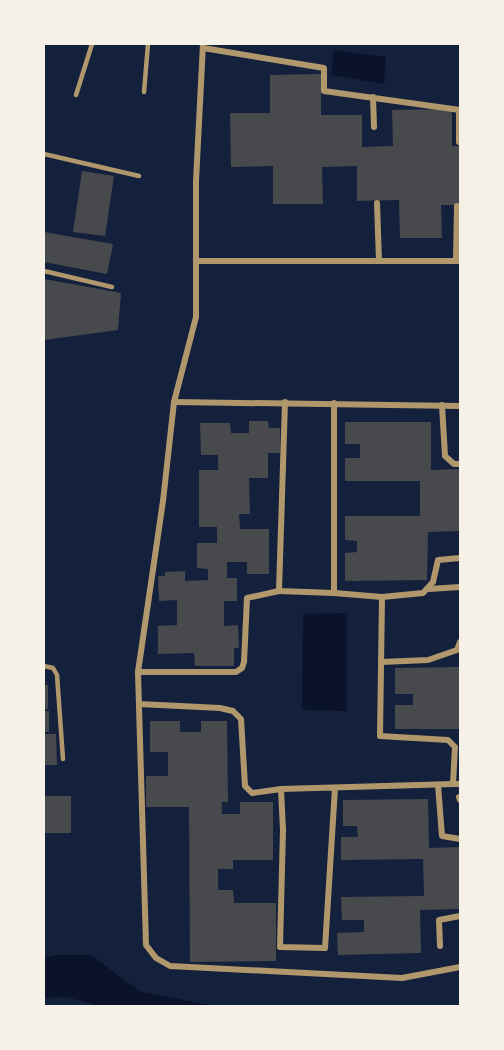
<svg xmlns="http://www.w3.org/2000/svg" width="504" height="1050" font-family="Bitter,serif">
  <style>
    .water { fill: #0b132b }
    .building { fill: #48494c }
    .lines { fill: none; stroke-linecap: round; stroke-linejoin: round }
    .service { stroke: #b1986c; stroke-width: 4.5 }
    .minor { stroke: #b1986c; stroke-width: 6 }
  </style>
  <rect width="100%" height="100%" fill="#14213d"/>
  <!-- water -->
  <g class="water">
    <path d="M334 50 386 57 384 84 331 75Z"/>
    <path d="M347 613V711L302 710 303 614Z"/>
    <path d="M53 955H91L141 992 216 1006H100L66 997 44 998V958Z"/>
  </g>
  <!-- building -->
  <g class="building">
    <path d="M321 74V115H362V147L393 146 392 110 452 109V146H460V205H441L442 238H400L399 200 357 201V166L322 167 323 204H273V166L231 167 230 113H270V75Z"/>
    <path d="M82 171 114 176 105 236 73 232Z"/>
    <path d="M44 232 113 244 107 274 44 262Z"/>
    <path d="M44 279 121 293 118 330 44 340Z"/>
    <path d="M249 421H268L269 428H280V453H268V478H249L250 514H239L240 529H269V574H247V562H227V578H237V601H224V626L238 625 239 648H234V666H195L194 653 158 654V626L177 625V600L159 601 158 576H165V572L185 571V581L208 580V569L197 568V543H217V527H199V470H218V455H201L200 423H230L231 433H249Z"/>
    <path d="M345 422H431V470L460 469V531L428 532 427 580 345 581V553L357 552V541L345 540V516H420V481H345V458H360V444H345Z"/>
    <path d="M460 667V729H395V705H413V694H395V668Z"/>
    <rect x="44" y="685" width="4" height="24"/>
    <rect x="44" y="711" width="5" height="21"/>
    <path d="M150 721H180V732H201V721H227L228 802H222V814H240V802H273V860H233V869H218V890H233L234 903H276V961L190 962 189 807H146V776H168V752H150Z"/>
    <path d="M44 734H56L57 765H44Z"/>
    <rect x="44" y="796" width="27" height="37"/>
    <path d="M428 799 429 848 460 847V909L420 910 421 953 338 955 337 933 364 932V920H342L341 897 424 896 423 859 341 860V837H358L357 826H343V800Z"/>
  </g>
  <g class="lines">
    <!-- service -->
    <g class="service">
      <path d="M144 92 148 44"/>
      <path d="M76 95 92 44"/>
      <path d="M44 154 139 176"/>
      <path d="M44 271 112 287"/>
      <path d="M44 666 53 668 57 675 63 759"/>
    </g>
    <!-- minor -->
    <g class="minor">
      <path d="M203 44 196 181V317L174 402 163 501 138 672 146 945 156 958 170 966 402 978 460 967"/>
      <path d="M203 48 324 68V91L460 110"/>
      <path d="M373 97 374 127"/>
      <path d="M459 142V110"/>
      <path d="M377 203 379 261"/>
      <path d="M196 261H460"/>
      <path d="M456 261 457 206"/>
      <path d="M174 402 460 406"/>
      <path d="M285 402 279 591 334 593V403"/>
      <path d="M442 405 445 456 454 464H460"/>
      <path d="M429 589 460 587"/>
      <path d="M334 593 382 597 423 593 433 582 438 560 460 558"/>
      <path d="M382 597 380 736 448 740 455 747 453 784H460"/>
      <path d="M381 662 428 660 457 650 460 642"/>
      <path d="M138 672H236L242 668 244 662 247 598 279 591"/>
      <path d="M139 704 220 708 233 711 241 719 245 786 252 793 281 789"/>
      <path d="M438 785 442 836 460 839"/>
      <path d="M335 788 325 948 280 947 283 830 281 789 453 784"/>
      <path d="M459 797 460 800"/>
      <path d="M440 946 439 920 460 916"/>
    </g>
  </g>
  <!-- border -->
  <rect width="504" height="1050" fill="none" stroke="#f6f1e7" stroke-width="90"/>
</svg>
